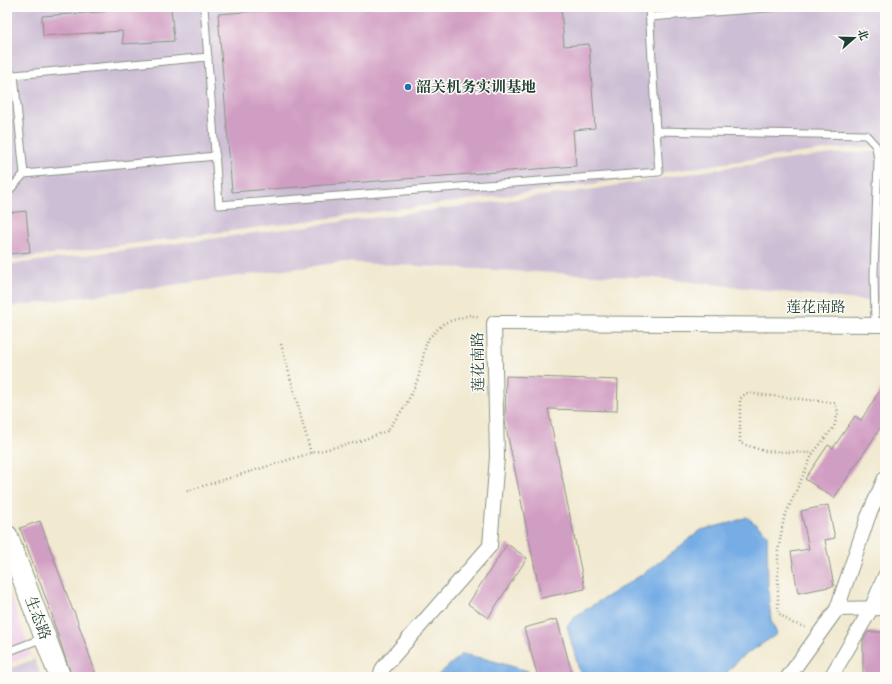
<svg xmlns="http://www.w3.org/2000/svg" width="892" height="684" font-family="Vollkorn,'Noto Serif SC',serif">
  <style>
    .built { fill: #eed0e8 }
    .industrial { fill: #ccbed4 }
    .water { fill: #77ade5; stroke: #4b758c }
    .building { fill: #d19ec3 }
    .lines { fill: none; stroke-linecap: round; stroke-linejoin: round }
    .lane-casing { stroke: #889382; stroke-width: 9 }
    .street-casing { stroke: #889382; stroke-width: 16 }
    .secondary-casing { stroke: #889382; stroke-width: 23 }
    .path { stroke: #889382; stroke-width: 2.5; stroke-dasharray: 1 3; stroke-linecap: butt }
    .lane { stroke: #fff; stroke-width: 7 }
    .street { stroke: #fff; stroke-width: 14 }
    .secondary { stroke: #fff; stroke-width: 21 }
    .poi-dot { fill: #1f6fb2; stroke: #fdfcf7; stroke-width: 1.5 }
    .labels { text-anchor: middle; stroke-width: 3; stroke-linejoin: round; paint-order: stroke }
    .poi-label { font-size: 15px; font-weight: bold; fill: #1f3d34; stroke: #fdfcf7; text-anchor: start }
    .street-label { font-size: 15px; fill: #1f3d34; stroke: #fdfcf7 }
  </style>
  <rect width="100%" height="100%" fill="#fdfcf7"/>
  <filter id="ink" filterUnits="userSpaceOnUse"><feTurbulence type="fractalNoise" baseFrequency=".025" numOctaves="2"/><feDisplacementMap in="SourceGraphic" scale="8" xChannelSelector="R" yChannelSelector="G"/><feConvolveMatrix kernelMatrix="1 2 1 2 8 2 1 2 1" color-interpolation-filters="sRGB"/></filter>
  <filter id="wash" filterUnits="userSpaceOnUse"><feTurbulence type="fractalNoise" baseFrequency=".012" numOctaves="4" result="noise"/><feDisplacementMap in="SourceGraphic" scale="16" xChannelSelector="R" yChannelSelector="G"/><feGaussianBlur stdDeviation="0.9" result="paint"/><feColorMatrix in="noise" values="0 0 0 0 0 0 0 0 0 0 0 0 0 0 0 0 0 1.4 0 .05"/><feComposite in="paint" operator="in"/></filter>
  <g filter="url(#wash)">
    <rect width="100%" height="100%" fill="#f1e9d0"/>
    <!-- built -->
    <path class="built" d="M7 586 31 655 7 664Z"/>
    <!-- industrial -->
    <g class="industrial">
      <path d="M7 7H885V146L831 149 731 162 584 185 7 260Z"/>
      <path d="M885 151V303L654 278 343 262 7 307V265L588 190 730 167 832 154Z"/>
      <path d="M34 659 42 677H7V670Z"/>
    </g>
    <!-- water -->
    <g class="water">
      <path d="M747 517 767 534 768 590 771 620 777 634 739 659 723 677H581L567 626 577 615 643 574 670 554 701 530 730 523Z"/>
      <path d="M462 654 490 660 528 671 529 677H436Z"/>
    </g>
    <g id="blocks">
      <!-- building -->
      <g class="building">
        <path d="M171 7 174 41 123 44 122 31 43 36 42 16Z"/>
        <path d="M311 7H561L564 46 589 44 595 128 573 130 576 166 232 192 218 14Z"/>
        <path d="M26 211 30 252 7 254V213Z"/>
        <path d="M506 376 618 380 617 411 548 409 585 589 541 598 505 422Z"/>
        <path d="M885 383V421L834 498 805 479 828 445 833 448 855 416 861 420Z"/>
        <path d="M828 505 835 538 825 540 834 586 798 593 791 552 809 549 801 511Z"/>
        <path d="M40 521 73 611H74L97 677H72L52 618H53L20 528Z"/>
        <path d="M507 544 527 558 488 618 468 604Z"/>
        <path d="M557 619 573 677H538L524 628Z"/>
        <path d="M868 632H885V677H863V640Z"/>
      </g>
    </g>
  </g>
  <g filter="url(#ink)">
    <use href="#blocks" fill-opacity="0" stroke="#889382" stroke-width="1"/>
    <g class="lines">
      <!-- lane casing -->
      <g class="lane-casing">
        <g id="lane">
          <path d="M204 7 219 205 659 172 656 131"/>
          <path d="M649 7 656 131 866 135 876 146 878 161 874 273 875 324"/>
          <path d="M650 17 779 7"/>
          <path d="M208 57 14 75 24 174 216 156"/>
          <path d="M7 193 24 174"/>
          <path d="M7 652 43 638"/>
        </g>
      </g>
      <!-- street casing -->
      <g class="street-casing">
        <g id="street">
          <path d="M837 609 885 608"/>
          <path d="M380 677 383 668 490 546 497 457 494 323 885 325"/>
          <path d="M788 677 837 609 868 517 885 478"/>
          <path d="M831 677 871 609 885 576"/>
        </g>
      </g>
      <!-- secondary casing -->
      <g class="secondary-casing">
        <path id="secondary" d="M7 536 60 677"/>
      </g>
      <!-- path -->
      <g class="path">
        <path d="M281 344 311 453"/>
        <path d="M187 491 311 453 357 442 387 431 406 405 418 379 427 340 444 323 470 315 480 318"/>
        <path d="M805 627 792 623 778 613V551L784 518 813 453 834 427 838 412 835 403 746 393 740 399V443L764 451 813 453"/>
      </g>
      <!-- lane -->
      <use href="#lane" class="lane"/>
      <!-- street -->
      <use href="#street" class="street"/>
      <!-- secondary -->
      <use href="#secondary" class="secondary"/>
    </g>
  </g>
  <!-- markers -->
  <circle class="poi-dot" cx="408" cy="87" r="4"/>
  <g class="labels">
    <!-- poi labels -->
    <g class="poi-label">
      <text x="416" y="92">韶关机务实训基地</text>
    </g>
    <!-- street labels -->
    <g class="street-label">
      <text x="816" y="312">莲花南路</text>
      <text transform="translate(478 362) rotate(-91)" y="5">莲花南路</text>
      <text transform="translate(38 618) rotate(69)" y="5">生态路</text>
    </g>
  </g>
  <!-- margin -->
  <rect width="892" height="684" fill="none" stroke="#fdfcf7" stroke-width="24"/>
  <!-- north arrow -->
  <g transform="translate(854 38) rotate(70)" stroke="#fdfcf7" stroke-width="3" paint-order="stroke">
  <path d="M0-3L7 15L0 10L-7 15Z" fill="#1f3d34"/>
  <text y="-6" font-size="11" font-weight="bold" text-anchor="middle" fill="#1f3d34">北</text>
  </g>
</svg>
